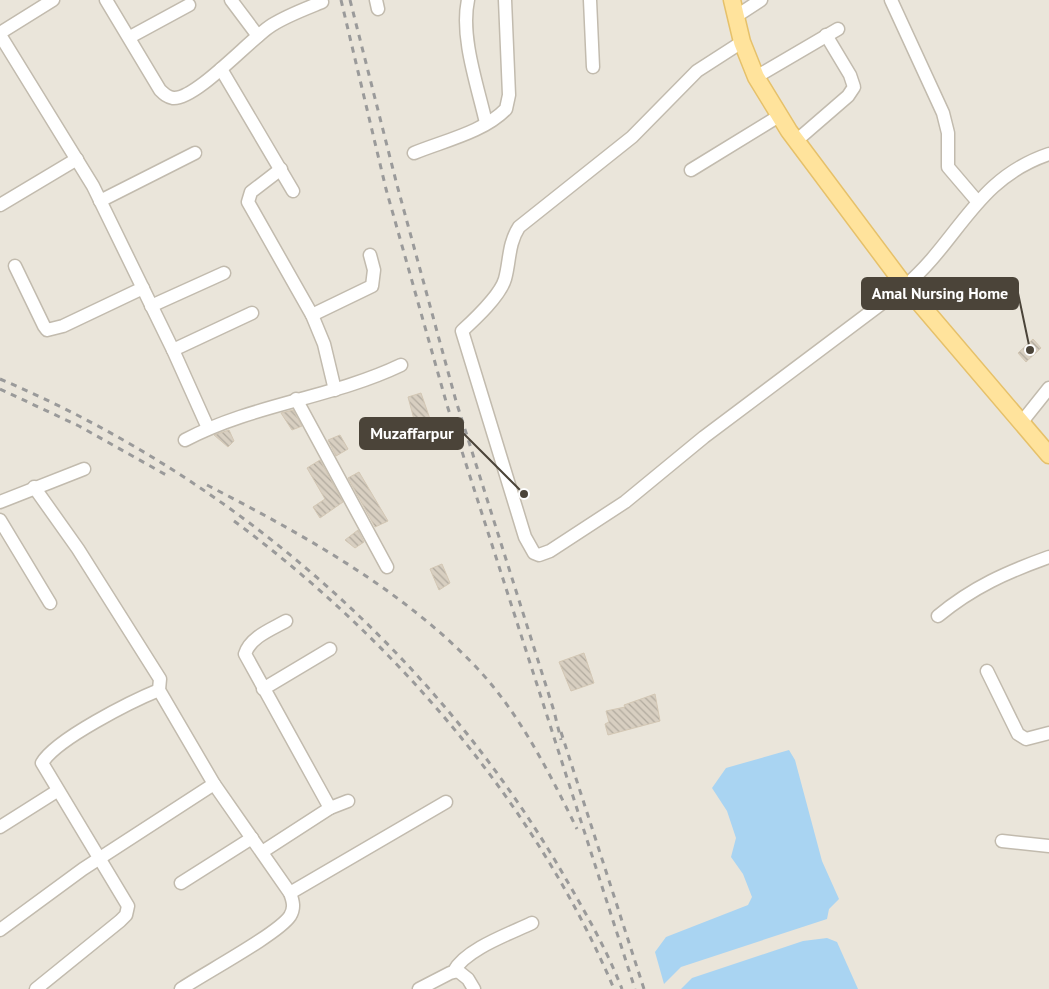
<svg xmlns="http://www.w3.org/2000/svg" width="1049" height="989" font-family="'PT Sans',sans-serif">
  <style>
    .residential { fill: #eae5da }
    .water { fill: #a9d4f2 }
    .building { fill: url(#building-back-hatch); stroke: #d3c7b4 }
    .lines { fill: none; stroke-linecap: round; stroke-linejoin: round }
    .minor-casing { stroke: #c2bbae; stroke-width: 15 }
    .major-casing { stroke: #e6c16a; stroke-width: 19 }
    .minor { stroke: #fff; stroke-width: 12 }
    .major { stroke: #ffe39c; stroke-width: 16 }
    .rail { stroke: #9a9a9a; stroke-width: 3; stroke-dasharray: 6 6; stroke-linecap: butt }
    .leader { fill: none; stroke: #4b4439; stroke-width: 2 }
    .callout-dot { fill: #4b4439; stroke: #fff; stroke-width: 2 }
    .callout { fill: #4b4439; stroke: #4b4439; stroke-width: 2 }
    .callout-label { font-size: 16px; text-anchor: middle; font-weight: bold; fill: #fff }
  </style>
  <defs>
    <pattern id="building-back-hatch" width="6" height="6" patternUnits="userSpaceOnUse" patternTransform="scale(1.25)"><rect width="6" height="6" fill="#d8cfc1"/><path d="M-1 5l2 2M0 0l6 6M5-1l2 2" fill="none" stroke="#b1aa9e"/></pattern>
  </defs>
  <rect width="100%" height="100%" fill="#f6f3ec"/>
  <!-- residential -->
  <rect class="residential" x="0" y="0" width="1049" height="989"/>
  <!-- water -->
  <g class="water">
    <path d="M789 750 795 760 822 861 839 899 829 909 827 919 681 967 664 984 655 952 666 937 748 905 752 897 743 874 731 857 736 838 727 811 712 788 726 768Z"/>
    <path d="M827 938 837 942 858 989H681L692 978 803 941Z"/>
  </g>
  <!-- building -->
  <g class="building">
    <path d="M1033 339 1041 348 1026 362 1018 353Z"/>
    <path d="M421 393 430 419 415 423 408 397Z"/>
    <path d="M293 410 302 426 292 430 281 413Z"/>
    <path d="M229 430 234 441 228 447 214 435Z"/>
    <path d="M340 435 348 449 336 456 328 440Z"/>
    <path d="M320 460 343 502 320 518 313 507 325 499 307 468Z"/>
    <path d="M359 472 388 521 375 527 348 478Z"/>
    <path d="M358 530 364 542 355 548 345 540Z"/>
    <path d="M442 564 450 583 439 590 430 569Z"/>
    <path d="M584 653 594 683 571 691 559 662Z"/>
    <path d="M655 694 660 721 608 735 605 724 609 722 606 711 625 707 624 705Z"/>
  </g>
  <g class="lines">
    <!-- minor casing -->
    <g class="minor-casing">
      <g id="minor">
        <path d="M106 0 160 90C164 94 167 97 173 98 196 100 252 37 272 25 288 15 305 9 322 2"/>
        <path d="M231 0 258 36"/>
        <path d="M376 0 378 9"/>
        <path d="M468 0C460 37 478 87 486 123"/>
        <path d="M590 0 593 67"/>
        <path d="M891 0 943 113 948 133V167L977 201"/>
        <path d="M735 17 761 0"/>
        <path d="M0 33 53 0"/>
        <path d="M0 35 93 186 173 350 208 428"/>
        <path d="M130 37 189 5"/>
        <path d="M742 42 697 71 632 137 519 227C508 244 510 261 505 279 500 296 475 319 462 331L525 537 534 553 539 555 550 551 625 502 704 437 905 286C960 239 975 179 1049 154"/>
        <path d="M221 69 293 191"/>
        <path d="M756 77 838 29"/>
        <path d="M796 141 848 96 854 87 850 75 826 35"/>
        <path d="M414 153C443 141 484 132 506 109L509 95 505 0"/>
        <path d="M281 169 251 192 248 202 312 315 324 344 335 390"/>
        <path d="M691 170 779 116"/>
        <path d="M100 201 195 153"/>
        <path d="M0 205 77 159"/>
        <path d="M15 266 44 326 47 330 63 326 143 288"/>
        <path d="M151 306 224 273"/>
        <path d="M312 315 372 286 374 270 370 255"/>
        <path d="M173 350 252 313"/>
        <path d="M296 399 387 567"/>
        <path d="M1021 423 1049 388"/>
        <path d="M185 440C253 404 332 398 401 365"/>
        <path d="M34 487 78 549 160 679 159 690 214 784 290 893C293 901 295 908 290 916 278 934 203 974 181 989"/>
        <path d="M0 502 84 469"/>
        <path d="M0 520 50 603"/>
        <path d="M938 616C973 587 1007 572 1049 557"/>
        <path d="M286 621C272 629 250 637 245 654L330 808"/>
        <path d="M987 671 1018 734 1026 739 1049 733"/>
        <path d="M263 689 330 649"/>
        <path d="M0 827 57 791"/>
        <path d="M1002 841 1049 846"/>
        <path d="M262 852 330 808 348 801"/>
        <path d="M181 883 252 838"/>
        <path d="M290 893 446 802"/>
        <path d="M0 930 83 869 214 784"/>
        <path d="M454 971C466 949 509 934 532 923"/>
        <path d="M36 989 120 921 126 915 128 906 42 763C56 739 132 701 159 690"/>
        <path d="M419 989 450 973 458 971 468 979 474 989"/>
      </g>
    </g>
    <!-- major casing -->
    <g class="major-casing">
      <path id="major" d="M732 0 742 42 756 77 789 131 905 286 1049 455"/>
    </g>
    <!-- minor -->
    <use href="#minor" class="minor"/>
    <!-- major -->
    <use href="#major" class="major"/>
    <!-- rail -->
    <g class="rail">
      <path d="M341 0 386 189 447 405 635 989"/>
      <path d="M350 0 397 185 456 401 554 711 561 740"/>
      <path d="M0 379C229 476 428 648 556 862 580 903 605 945 622 989"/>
      <path d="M0 389 79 426 168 476"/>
      <path d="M207 485C302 534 402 589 477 668 520 714 549 772 577 829"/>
      <path d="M234 521C395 640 536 804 614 989"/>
      <path d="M561 732 644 989"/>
    </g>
  </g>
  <!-- callouts -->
  <path class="leader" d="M1030 350L1018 293M524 494L463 433"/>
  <g class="callout-dot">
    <circle cx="1030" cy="350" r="5"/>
    <circle cx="524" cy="494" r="5"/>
  </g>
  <g class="callout">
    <rect x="862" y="278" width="156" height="31" rx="5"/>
    <rect x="360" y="418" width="103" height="31" rx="5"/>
  </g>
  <g class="callout-label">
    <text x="940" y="299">Amal Nursing Home</text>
    <text x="412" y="439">Muzaffarpur</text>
  </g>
</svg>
